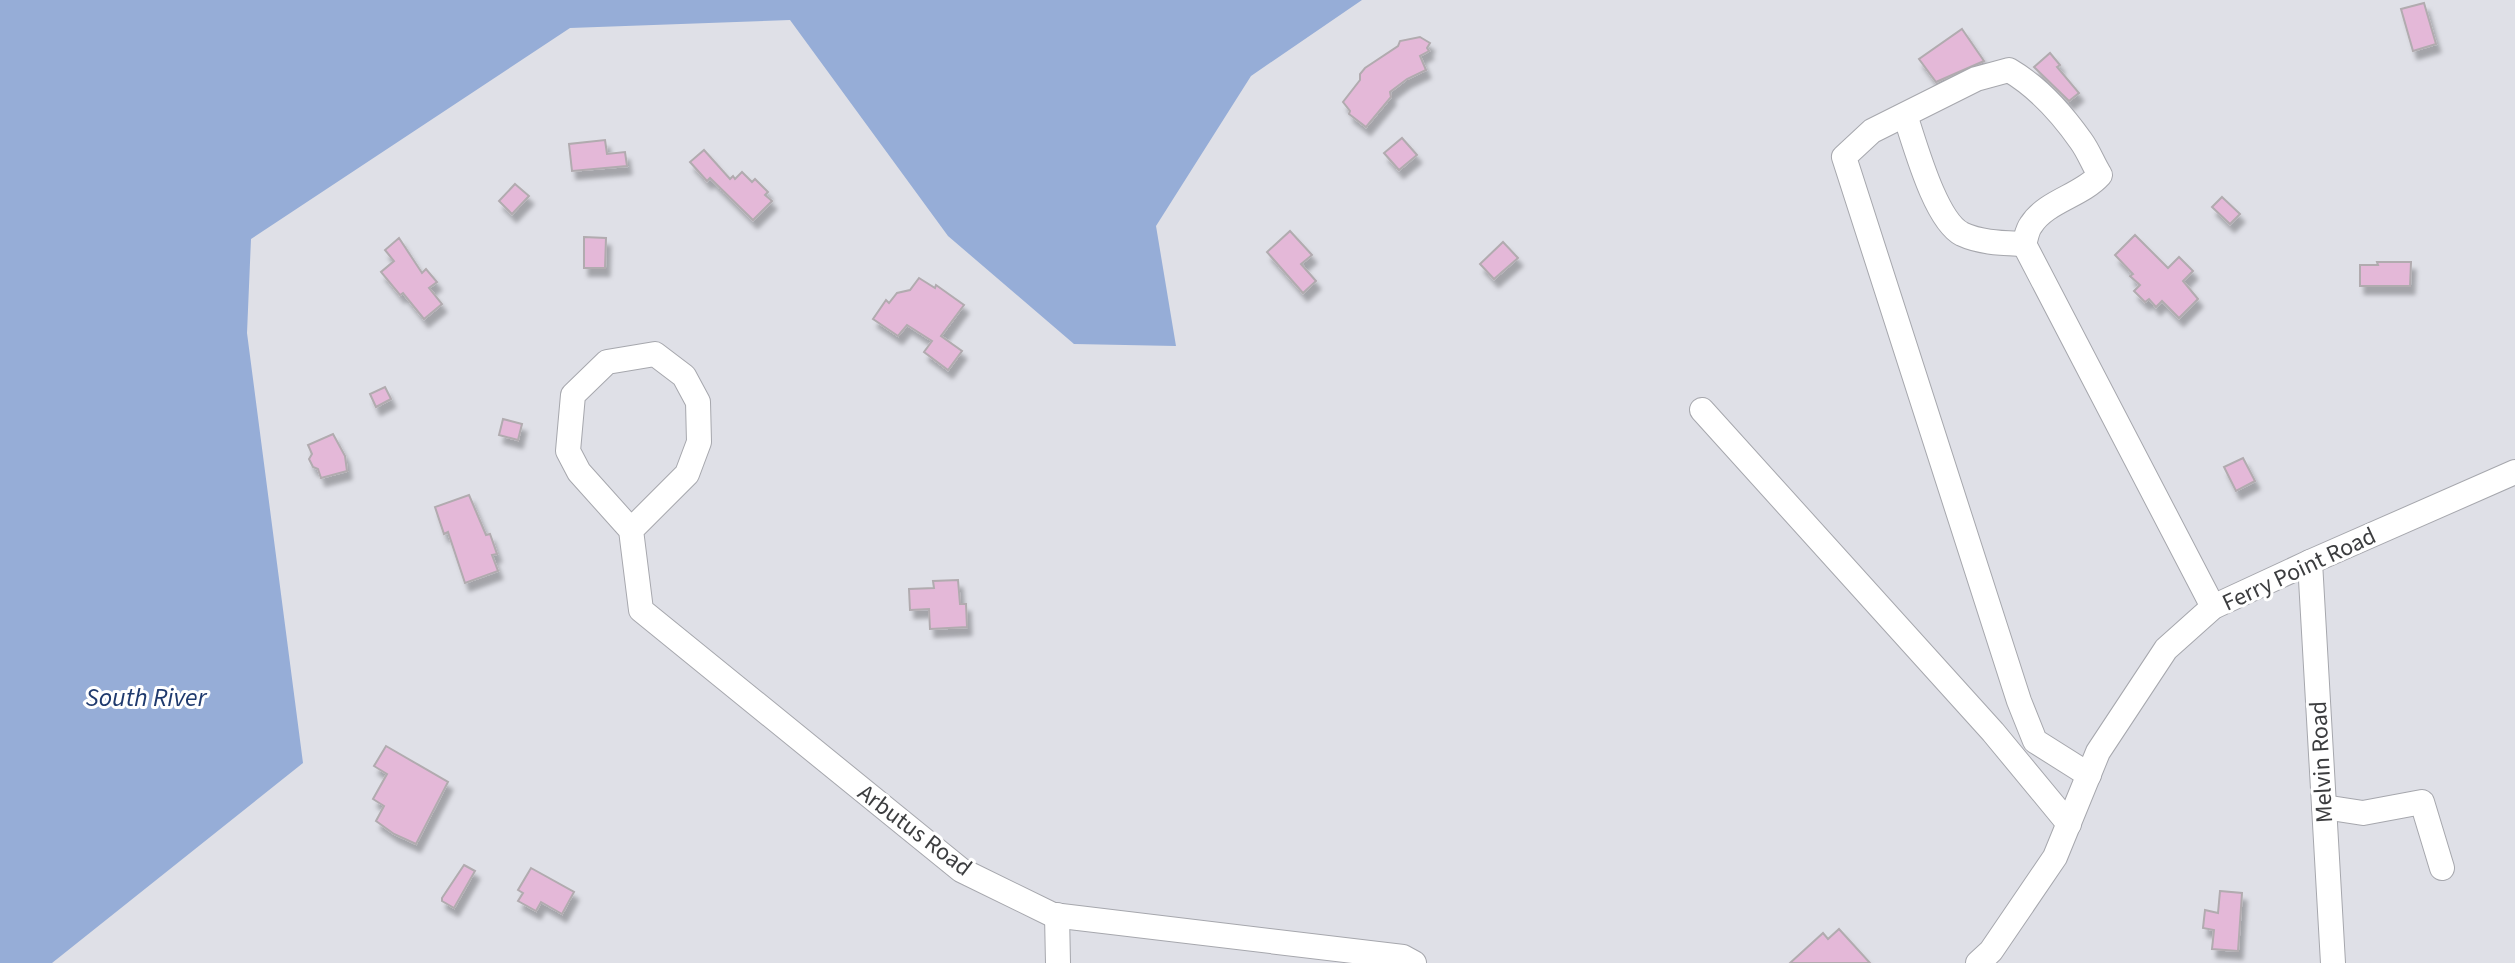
<svg xmlns="http://www.w3.org/2000/svg" width="2515" height="963" font-family="'Source Sans 3',sans-serif">
  <style>
    .water { fill: #96add7 }
    .building { fill: #e4b8d8; stroke: #b1abaf; stroke-width: 2; filter: url(#shadow) }
    .lines { fill: none; stroke-linecap: round; stroke-linejoin: round }
    .minor-casing { stroke: #a6a7ad; stroke-width: 26 }
    .minor { stroke: #fff; stroke-width: 24 }
    .labels { text-anchor: middle; stroke-width: 6; stroke-linejoin: round; paint-order: stroke }
    .street-label { font-size: 24px; fill: #3c3d3f; stroke: #fff }
    .water-label { font-size: 26px; font-style: italic; fill: #1f3a6e; stroke: #fff }
  </style>
  <defs>
    <filter id="shadow"><feDropShadow dx="4.5" dy="8" stdDeviation="2" flood-color="#0004"/></filter>
  </defs>
  <rect width="100%" height="100%" fill="#dfe0e7"/>
  <!-- water -->
  <path class="water" d="M0 0H1362L1251 76 1156 226 1176 346 1074 344 948 236 790 20 570 28 251 239 247 333 303 763 52 963H0Z"/>
  <!-- building -->
  <g class="building">
    <path d="M2424 3 2436 44 2413 51 2401 9Z"/>
    <path d="M1962 29 1984 61 1936 82 1919 59Z"/>
    <path d="M1420 37 1430 43 1427 48 1429 51 1420 56 1426 70 1407 79 1390 92 1391 97 1366 127 1349 114 1350 111 1343 102 1360 80V74L1365 68 1398 46 1400 41Z"/>
    <path d="M2050 53 2060 65 2057 67 2079 93 2069 101 2034 67Z"/>
    <path d="M1402 138 1417 155 1399 170 1384 153Z"/>
    <path d="M605 140 607 154 625 152 627 166 572 171 569 144Z"/>
    <path d="M704 150 730 179 733 176 735 179 742 172 752 182 755 179 768 192 765 195 772 201 753 220 710 178 707 181 690 162Z"/>
    <path d="M515 184 529 196 512 214 499 201Z"/>
    <path d="M2222 197 2240 214 2230 224 2212 207Z"/>
    <path d="M1290 231 1312 255 1301 264 1316 281 1303 293 1267 252Z"/>
    <path d="M2135 235 2168 268 2179 257 2193 271 2183 281 2198 299 2179 318 2162 301 2156 307 2149 299 2145 302 2134 291 2140 285 2130 276 2133 274 2115 255Z"/>
    <path d="M584 237 606 238 605 268H584Z"/>
    <path d="M399 238 422 273 426 269 437 282 429 288 442 304 424 319 403 293 400 295 381 272 394 261 385 250Z"/>
    <path d="M1503 242 1518 258 1494 279 1480 264Z"/>
    <path d="M2377 262H2411L2410 286H2360V265H2378Z"/>
    <path d="M919 278 935 288 936 285 964 305 941 336 962 351 948 370 924 352 932 341 907 325 898 336 873 319 886 300 889 303 897 293 910 290Z"/>
    <path d="M385 387 391 399 376 407 370 394Z"/>
    <path d="M503 419 522 424 518 440 499 435Z"/>
    <path d="M333 434 345 456 347 471 321 478 318 469 313 467 309 459 312 454 308 445Z"/>
    <path d="M2243 458 2255 481 2236 491 2224 467Z"/>
    <path d="M469 495 486 535 490 534 497 554 492 555 498 571 465 583 448 532 444 534 435 507Z"/>
    <path d="M958 580 960 604H966L967 627 930 629 929 609 910 610 909 589 934 588 933 581Z"/>
    <path d="M386 746 448 782 416 844 394 834 376 821 384 806 373 799 387 774 374 766Z"/>
    <path d="M464 865 475 871 454 908 442 901V898Z"/>
    <path d="M531 868 574 892 562 914 541 902 536 911 518 901 523 893 518 890Z"/>
    <path d="M2220 891 2242 893 2238 951 2212 949 2214 930 2203 928 2205 910 2218 913Z"/>
    <path d="M1839 929 1870 963H1790L1823 933 1828 939Z"/>
  </g>
  <g class="lines">
    <!-- minor casing -->
    <g class="minor-casing">
      <g id="minor">
        <path d="M1905 115C1915 144 1935 220 1962 234 1981 243 2004 243 2024 244"/>
        <path d="M1702 410 1993 732 2069 824"/>
        <path d="M631 530 687 474 699 442 698 402 684 376 655 354 607 362 573 395 568 451 579 472 631 530 641 610 961 870 1053 915 1403 957 1414 963"/>
        <path d="M2310 562 2333 963"/>
        <path d="M2089 775 2035 741 2019 701 1844 157 1872 131 1976 79 2009 70C2038 87 2062 114 2081 141 2089 152 2093 164 2100 175 2081 196 2046 201 2031 225 2027 230 2026 239 2024 244L2213 607"/>
        <path d="M2324 807 2363 813 2422 802 2442 868"/>
        <path d="M1057 915 1058 963"/>
        <path d="M1978 963 1991 951 2055 857 2098 752 2166 649 2213 607 2310 562 2515 472"/>
      </g>
    </g>
    <!-- minor -->
    <use href="#minor" class="minor"/>
  </g>
  <g class="labels">
    <!-- street labels -->
    <g class="street-label">
      <text transform="translate(2299 569) rotate(-25)" y="8">Ferry Point Road</text>
      <text transform="translate(2321 762) rotate(-93)" y="8">Melvin Road</text>
      <text transform="translate(915 830) rotate(37)" y="8">Arbutus Road</text>
    </g>
    <!-- water labels -->
    <g class="water-label">
      <text x="146" y="706">South River</text>
    </g>
  </g>
</svg>
